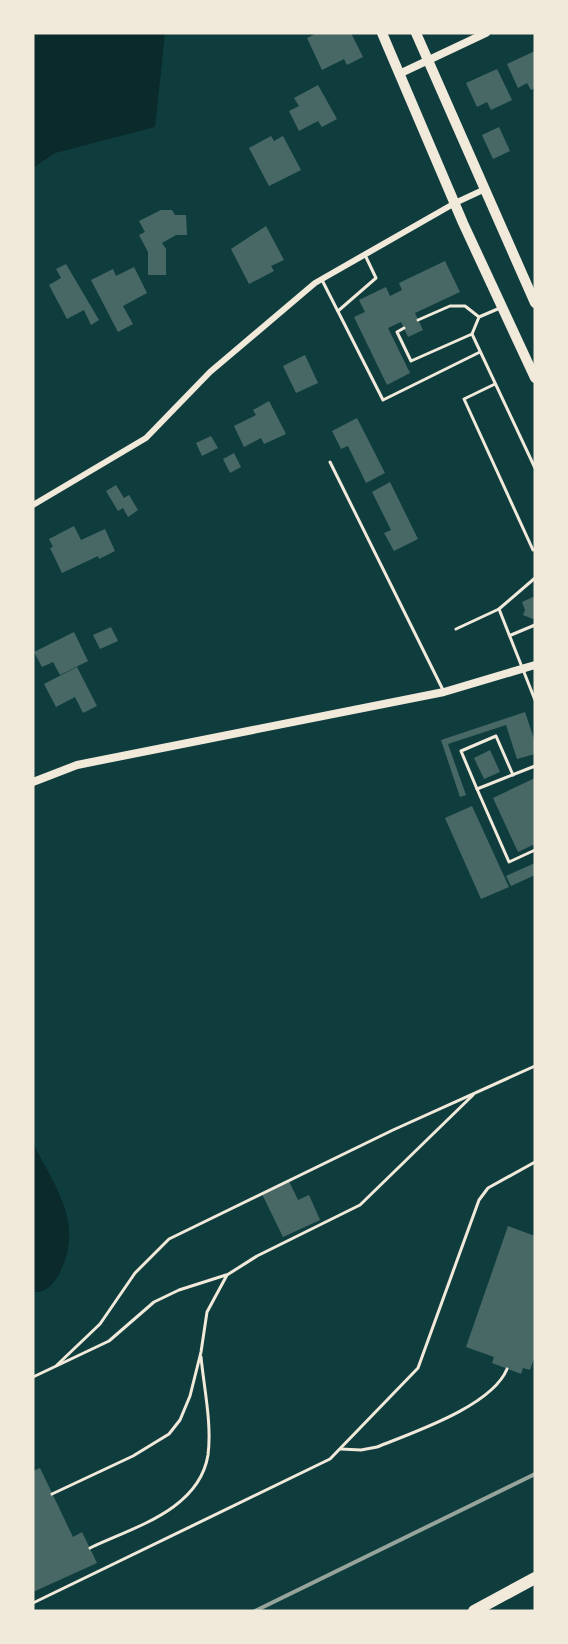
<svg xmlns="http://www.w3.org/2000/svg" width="568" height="1644" font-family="'Golos Text',sans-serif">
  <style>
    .water { fill: #0a2a2b }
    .building { fill: #486865 }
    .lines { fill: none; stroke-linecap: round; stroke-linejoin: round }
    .service { stroke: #f1e9da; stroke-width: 3 }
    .minor { stroke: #f1e9da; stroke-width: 6 }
    .tertiary { stroke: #f1e9da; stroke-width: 8 }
    .primary { stroke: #f1e9da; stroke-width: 10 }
    .motorway { stroke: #f1e9da; stroke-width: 12 }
    .rail { stroke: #97a49c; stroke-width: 4 }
  </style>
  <rect width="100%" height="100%" fill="#0f3d3e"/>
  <!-- water -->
  <g class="water">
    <path d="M33 33H167L165 34 155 127 55 153 33 168Z"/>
    <path d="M33 1143C56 1189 86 1225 58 1276 52 1286 45 1293 33 1292Z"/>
  </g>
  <!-- building -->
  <g class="building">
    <path d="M317 33H351L363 57 347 65 344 59 322 70 307 38Z"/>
    <path d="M535 51V88L531 90 527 83 518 88 507 64Z"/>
    <path d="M497 69 512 100 491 110 487 102 477 107 466 83Z"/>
    <path d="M318 85 337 119 322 127 318 121 299 131 289 111 299 106 294 98Z"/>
    <path d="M499 127 510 151 493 159 482 135Z"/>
    <path d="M271 136 274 141 283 136 301 170 269 186 249 148Z"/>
    <path d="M161 210H172L175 215H186L187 235H176L162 243 166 249V275H148V252L139 235 145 232 139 221Z"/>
    <path d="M266 226 284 260 271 266 274 271 249 284 231 249Z"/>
    <path d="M445 261 460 292 415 313 423 330 408 337 401 322 388 328 410 373 387 385 354 317 365 312 359 300 386 287 390 296 402 290 399 283Z"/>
    <path d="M66 264 99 320 91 325 84 310 67 319 49 285 61 278 56 269Z"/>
    <path d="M134 267 147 293 123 306 133 324 118 332 91 280 113 269 116 276Z"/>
    <path d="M305 355 318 383 296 393 283 366Z"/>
    <path d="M269 401 286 434 264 444 261 438 244 447 234 426 256 415 253 410Z"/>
    <path d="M357 418 385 473 366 483 348 446 341 449 332 431Z"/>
    <path d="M211 436 218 448 202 456 196 443Z"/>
    <path d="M234 453 241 467 230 473 223 459Z"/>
    <path d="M390 482 418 539 394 551 384 533 391 530 372 492Z"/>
    <path d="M116 485 124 498 129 495 138 510 128 517 123 508 118 511 106 491Z"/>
    <path d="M74 526 81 540 105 529 115 551 99 559 98 556 62 573 50 548 53 547 49 539Z"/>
    <path d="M535 596V618L533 619 523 615 525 610 522 602Z"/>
    <path d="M111 627 118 641 100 649 93 635Z"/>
    <path d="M74 632 88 661 60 675 53 662 42 667 34 652Z"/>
    <path d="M77 667 97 706 83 713 75 697 56 707 44 684Z"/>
    <path d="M525 712 535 742V754L517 759 506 725 448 744 466 795 460 797 441 740Z"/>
    <path d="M490 750 500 772 484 779 474 758Z"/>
    <path d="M535 778V844L518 852 493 798Z"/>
    <path d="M472 806 509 887 481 899 445 818Z"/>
    <path d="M535 863V875L511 886 506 876Z"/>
    <path d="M289 1181 298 1200 309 1195 320 1220 283 1237 262 1194Z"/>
    <path d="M508 1226 535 1236V1356L530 1370 523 1368 521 1374 492 1363 494 1357 466 1347Z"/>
    <path d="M40 1468 73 1537 82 1532 97 1563 33 1592V1471Z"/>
  </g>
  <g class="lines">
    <!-- service -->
    <g class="service">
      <path d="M322 280 383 400 480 352"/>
      <path d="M338 311 376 278 365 255"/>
      <path d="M418 320 450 306H465L479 317 500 308"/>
      <path d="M404 328 397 332 411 361 472 334 535 468"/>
      <path d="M472 334 479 317"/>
      <path d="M495 384 464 399 533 550"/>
      <path d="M330 462 443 690"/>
      <path d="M499 609 535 700"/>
      <path d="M456 629 499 609 535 578"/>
      <path d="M511 635 535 625"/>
      <path d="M535 766 477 789 509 862 535 850"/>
      <path d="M477 789 461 751 496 736 513 775"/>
      <path d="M57 1365 100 1324 135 1273 169 1239 393 1130 535 1066"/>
      <path d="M33 1377 109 1341 154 1302 179 1290 226 1275"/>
      <path d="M341 1449 361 1450 377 1447C414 1432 492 1406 507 1369"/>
      <path d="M52 1494 133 1456 169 1434 180 1420 190 1396 201 1352 207 1312 227 1275 257 1256 360 1205 473 1095"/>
      <path d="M90 1548C134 1527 199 1510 208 1455 212 1424 204 1388 201 1357"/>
      <path d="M33 1603 330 1459 418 1368 479 1200 488 1188 535 1162"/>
    </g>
    <!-- minor -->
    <path class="minor" d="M33 505 146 438 210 372 315 283 455 203 483 190"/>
    <!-- tertiary -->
    <g class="tertiary">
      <path d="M399 74 486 33"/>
      <path d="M33 782 77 765 444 692 535 665"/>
    </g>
    <!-- primary -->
    <g class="primary">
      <path d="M382 33 463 223 535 378"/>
      <path d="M416 33 535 303"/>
    </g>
    <!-- motorway -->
    <path class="motorway" d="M474 1611 535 1578"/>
    <!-- rail -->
    <path class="rail" d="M255 1611 535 1474"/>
  </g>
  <!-- border -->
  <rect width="568" height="1644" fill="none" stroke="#f1e9da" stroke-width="69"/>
</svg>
